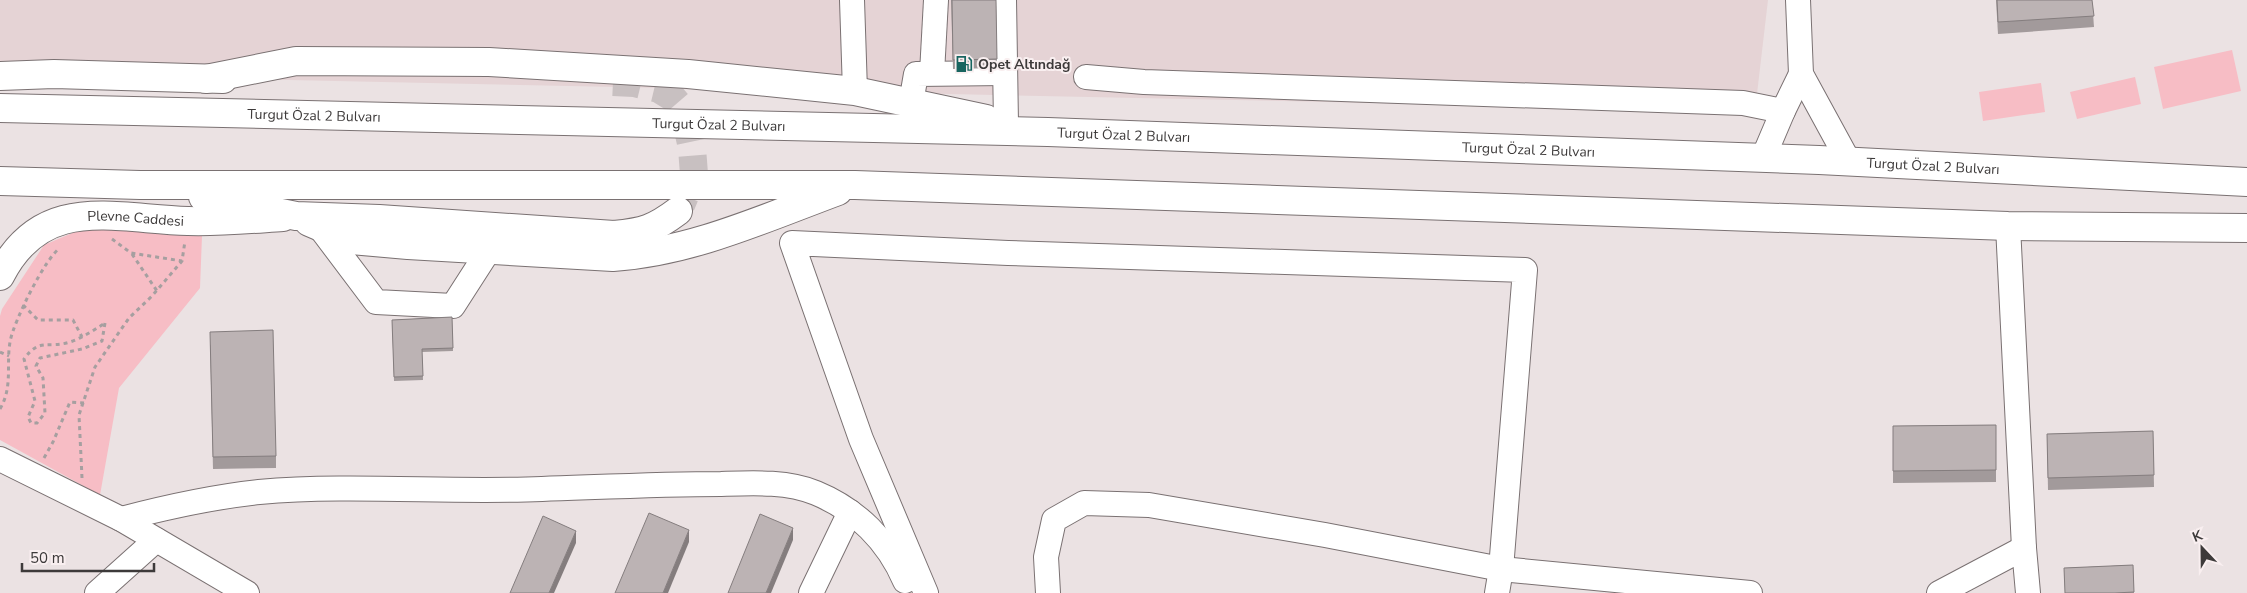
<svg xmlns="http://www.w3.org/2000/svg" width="2247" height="593" font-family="'Nunito Sans',sans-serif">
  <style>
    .built { fill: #e5d3d5 }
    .green { fill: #f7bdc5 }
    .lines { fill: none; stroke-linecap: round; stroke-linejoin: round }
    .highway-tunnel { stroke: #c8c0c1; stroke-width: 28; stroke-dasharray: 28 14; stroke-linecap: butt }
    .minor-casing { stroke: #7a7172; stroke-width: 26 }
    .major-casing { stroke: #7a7172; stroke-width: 30 }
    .highway-casing { stroke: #7a7172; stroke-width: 30 }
    .path { stroke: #a69fa0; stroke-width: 3; stroke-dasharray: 4 4; stroke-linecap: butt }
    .minor { stroke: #fff; stroke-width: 24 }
    .major { stroke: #fff; stroke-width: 28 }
    .highway { stroke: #fff; stroke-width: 28 }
    .wall { fill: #a29a9b }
    .shaded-wall { fill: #847d7e }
    .building { fill: #bcb3b4; stroke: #847d7e }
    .labels { text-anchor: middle; stroke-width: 4; stroke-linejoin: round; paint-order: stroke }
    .poi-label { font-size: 14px; font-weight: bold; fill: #3d3a3a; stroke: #f9eff0; text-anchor: start }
    .street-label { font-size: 14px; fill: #3d3a3a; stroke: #f9eff0 }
  </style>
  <rect width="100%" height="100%" fill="#ebe2e3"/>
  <!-- built -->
  <path class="built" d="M0 0H1768L1755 111 0 74Z"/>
  <!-- green -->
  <g class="green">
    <path d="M2232 50 2241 91 2163 109 2154 67Z"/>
    <path d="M2135 77 2141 104 2077 119 2070 92Z"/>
    <path d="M2041 83 2045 112 1983 121 1979 92Z"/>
    <path d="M89 226 202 236 200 288 119 388 100 495 0 440V316L2 309 44 245Z"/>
  </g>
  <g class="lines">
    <!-- highway-tunnel -->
    <path class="highway-tunnel" d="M613 82 634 83 659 89 672 97 684 111 692 148 694 174 681 205"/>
    <!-- minor casing -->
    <g class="minor-casing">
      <g id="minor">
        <path d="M852 0 855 91"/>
        <path d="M1004 0 1006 123"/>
        <path d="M1798 0 1801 74 1849 162"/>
        <path d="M932 73 936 0"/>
        <path d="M1086 77 1144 82 1743 103 1783 111"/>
        <path d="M911 103 916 74 1005 73"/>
        <path d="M1763 158 1783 111 1801 74"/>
        <path d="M2008 226 2024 548"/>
        <path d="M321 229 376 302 453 306 489 250"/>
        <path d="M0 459 121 519 247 593"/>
        <path d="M121 519C167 507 212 497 259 492 353 484 448 493 542 489 602 487 662 484 721 484 752 483 787 481 816 493 857 510 888 541 905 581"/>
        <path d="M97 593 156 540"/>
        <path d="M811 593 850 512"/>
        <path d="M926 593 861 439 792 243 1008 253 1525 270 1501 569 1497 593"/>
        <path d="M1048 593 1046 557 1054 520 1084 503 1149 505 1325 535 1501 569 1750 593"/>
        <path d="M1939 593 2024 548 2028 593"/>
      </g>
    </g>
    <!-- major casing -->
    <g class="major-casing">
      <g id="major">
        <path id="s1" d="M0 276C42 193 113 219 188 221 220 222 252 219 283 217"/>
      </g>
    </g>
    <!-- highway casing -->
    <g class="highway-casing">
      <g id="highway">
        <path d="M0 76 54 74 223 79"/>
        <path d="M206 79 296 61 489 62 688 74 855 91 986 119"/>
        <path id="s2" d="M0 108 1048 132 1819 160 2247 182"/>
        <path d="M0 181 140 185H855L2008 226 2247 228"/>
        <path d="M203 197 296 216 379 219 614 235C644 232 654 229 678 211"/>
        <path d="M309 222 351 240 408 245 613 257C691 252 765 218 838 191"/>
      </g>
    </g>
    <!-- path -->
    <g class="path">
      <path d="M112 239 131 253 182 261"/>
      <path d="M132 254 157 291"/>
      <path d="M23 305 38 320H73L82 337"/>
      <path d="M105 323 102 341 82 349 40 358 36 366 43 378 45 413 37 423H31L28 417 35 401 24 359C40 337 48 349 70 342 82 338 94 330 105 323Z"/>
      <path d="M0 352 9 356"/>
      <path d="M0 409C13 387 6 365 10 342 13 323 45 258 60 248"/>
      <path d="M44 458 53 442 70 402 84 403"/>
      <path d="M82 478 79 415 95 367 129 318 152 296 182 261 185 241"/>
    </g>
    <!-- minor -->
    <use href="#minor" class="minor"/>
    <!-- major -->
    <use href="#major" class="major"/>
    <!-- highway -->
    <use href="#highway" class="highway"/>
  </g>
  <!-- wall -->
  <g class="wall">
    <path d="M951 0H996L997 68 953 69Z"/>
    <path d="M1996 0H2092L2094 27 1998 34Z"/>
    <path d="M452 317 453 351 422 352 423 380 394 381 392 320Z"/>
    <path d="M210 344 276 456V468L213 469Z"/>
    <path d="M1996 425V482L1893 483V426Z"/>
    <path d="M2153 431 2154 487 2048 490 2047 434Z"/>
    <path d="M2133 565 2134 593H2065L2064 568Z"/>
  </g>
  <!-- shaded-wall -->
  <g class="shaded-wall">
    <path d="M793 528V540L771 593H766Z"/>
    <path d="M689 530V542L668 593H663Z"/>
    <path d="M576 531V543L554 593H549Z"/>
  </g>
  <!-- building -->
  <g class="building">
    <path d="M952 0H996L997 59 953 60Z"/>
    <path d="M1997 0H2092L2094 16 1998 22Z"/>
    <path d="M452 317 453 348 422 349 423 376 394 377 392 320Z"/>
    <path d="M273 330 276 456 213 457 210 332Z"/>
    <path d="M1996 425V470L1893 471V426Z"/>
    <path d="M2153 431 2154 475 2048 478 2047 434Z"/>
    <path d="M649 513 689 530 663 593H615Z"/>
    <path d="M760 514 793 528 766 593H728Z"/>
    <path d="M543 516 576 531 549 593H510Z"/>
    <path d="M2133 565 2134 592 2115 593H2065L2064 568Z"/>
  </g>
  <!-- icons -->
  <defs>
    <g id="fuel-bare" transform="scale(1.35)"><path d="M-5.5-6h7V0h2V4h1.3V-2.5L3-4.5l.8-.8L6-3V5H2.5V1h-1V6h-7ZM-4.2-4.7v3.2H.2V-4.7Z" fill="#186560" stroke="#f9eff0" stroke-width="2.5" paint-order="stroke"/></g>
  </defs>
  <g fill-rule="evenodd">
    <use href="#fuel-bare" x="964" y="64"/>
  </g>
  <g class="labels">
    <!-- poi labels -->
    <g class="poi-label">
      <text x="978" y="69">Opet Altındağ</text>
    </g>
    <!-- street labels -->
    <g class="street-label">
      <text dy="5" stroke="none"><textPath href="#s2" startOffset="314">Turgut Özal 2 Bulvarı</textPath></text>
      <text dy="5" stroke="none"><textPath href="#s2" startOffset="719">Turgut Özal 2 Bulvarı</textPath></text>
      <text dy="5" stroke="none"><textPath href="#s2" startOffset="1124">Turgut Özal 2 Bulvarı</textPath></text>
      <text dy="5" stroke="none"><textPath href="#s2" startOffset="1529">Turgut Özal 2 Bulvarı</textPath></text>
      <text dy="5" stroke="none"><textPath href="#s2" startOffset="1934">Turgut Özal 2 Bulvarı</textPath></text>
      <text dy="5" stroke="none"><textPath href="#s1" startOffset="160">Plevne Caddesi</textPath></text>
    </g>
  </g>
  <!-- north arrow -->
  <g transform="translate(2202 548) rotate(338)" stroke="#f9eff0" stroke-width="4" paint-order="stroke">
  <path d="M0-4L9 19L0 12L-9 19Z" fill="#3d3a3a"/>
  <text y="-8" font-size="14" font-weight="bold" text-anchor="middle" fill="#3d3a3a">K</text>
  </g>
  <!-- scale -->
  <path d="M22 563v8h132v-8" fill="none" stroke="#3d3a3a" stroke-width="2.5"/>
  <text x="30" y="563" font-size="15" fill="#3d3a3a" stroke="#f9eff0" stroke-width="4" paint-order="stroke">50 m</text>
</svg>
